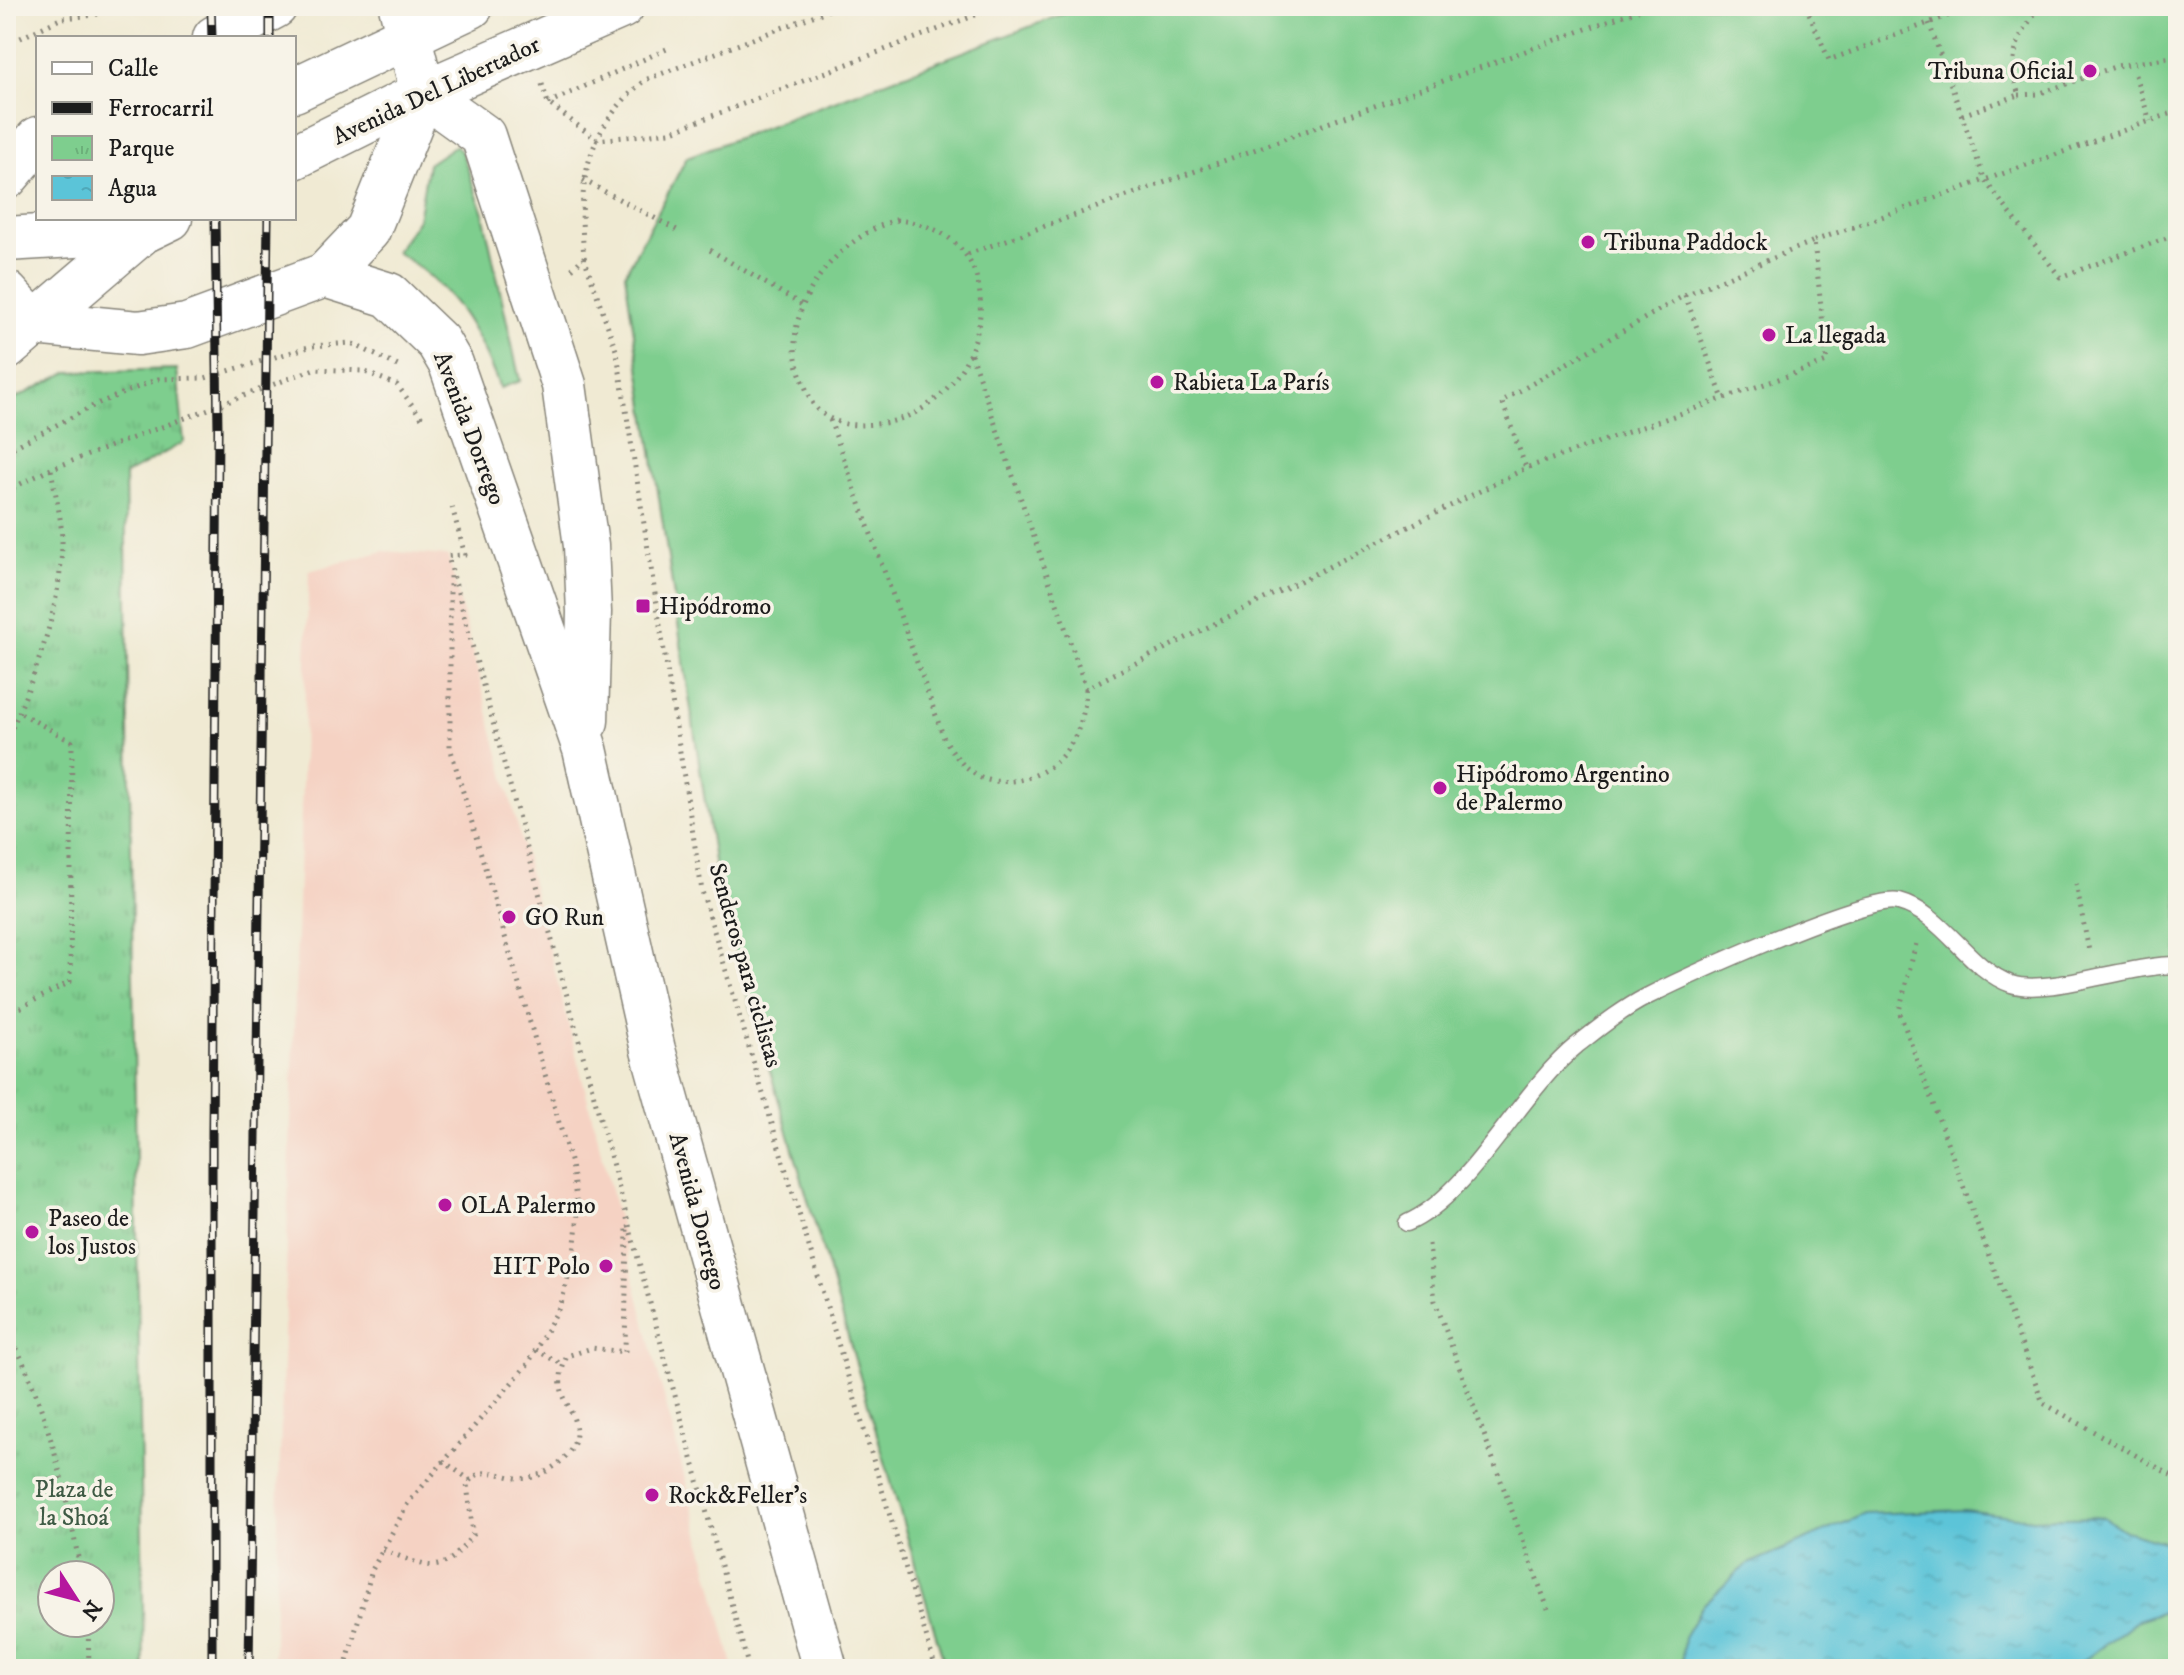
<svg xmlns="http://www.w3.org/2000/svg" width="2184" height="1675" font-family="'IM FELL DW Pica',serif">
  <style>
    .built { fill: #f5d2c3 }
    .green { fill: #7ece8e; stroke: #4d7555; stroke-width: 2 }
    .park { fill: url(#park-tufts); stroke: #4d7555; stroke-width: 2; fill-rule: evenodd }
    .water { fill: url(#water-ripples); stroke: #3c707a; stroke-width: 2 }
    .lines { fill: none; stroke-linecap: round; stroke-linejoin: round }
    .service-casing { stroke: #868378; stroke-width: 19 }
    .secondary-casing { stroke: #868378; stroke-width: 47 }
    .primary-casing { stroke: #868378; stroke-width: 47 }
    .path { stroke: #868378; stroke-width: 5; stroke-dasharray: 2 6; stroke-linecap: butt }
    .service { stroke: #fff; stroke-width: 16 }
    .secondary { stroke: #fff; stroke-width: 44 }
    .primary { stroke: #fff; stroke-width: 44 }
    .rail-casing { stroke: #1c1c1c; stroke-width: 9 }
    .rail { stroke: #f7f3e8; stroke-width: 6; stroke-dasharray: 18; stroke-linecap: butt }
    .poi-dot { fill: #b5179e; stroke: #f7f3e8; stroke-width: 3 }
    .labels { text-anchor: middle; stroke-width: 7; stroke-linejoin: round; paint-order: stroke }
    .poi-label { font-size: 24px; fill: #1c1c1c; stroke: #f7f3e8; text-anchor: start }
    .street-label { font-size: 24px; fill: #1c1c1c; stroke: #f7f3e8 }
    .park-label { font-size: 24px; fill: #3e5a44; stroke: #f7f3e8 }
  </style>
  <defs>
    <pattern id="park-tufts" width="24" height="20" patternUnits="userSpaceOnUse" patternTransform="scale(2)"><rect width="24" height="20" fill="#7ece8e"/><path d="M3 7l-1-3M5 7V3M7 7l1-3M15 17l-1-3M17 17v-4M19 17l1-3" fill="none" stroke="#6cb07a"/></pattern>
    <pattern id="water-ripples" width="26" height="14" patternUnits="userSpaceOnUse" patternTransform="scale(2)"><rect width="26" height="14" fill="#5bc4d8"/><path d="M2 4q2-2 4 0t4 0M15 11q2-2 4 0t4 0" fill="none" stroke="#4fa8b9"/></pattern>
  </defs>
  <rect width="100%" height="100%" fill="#f7f3e8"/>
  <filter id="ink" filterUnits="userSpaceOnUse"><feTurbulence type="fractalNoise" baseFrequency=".0125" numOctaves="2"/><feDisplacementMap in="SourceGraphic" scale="16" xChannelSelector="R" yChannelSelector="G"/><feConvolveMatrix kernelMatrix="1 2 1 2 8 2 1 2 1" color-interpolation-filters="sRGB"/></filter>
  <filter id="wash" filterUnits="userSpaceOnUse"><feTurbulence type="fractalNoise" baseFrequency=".006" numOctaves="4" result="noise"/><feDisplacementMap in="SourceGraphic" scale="32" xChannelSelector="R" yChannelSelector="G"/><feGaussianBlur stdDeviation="1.8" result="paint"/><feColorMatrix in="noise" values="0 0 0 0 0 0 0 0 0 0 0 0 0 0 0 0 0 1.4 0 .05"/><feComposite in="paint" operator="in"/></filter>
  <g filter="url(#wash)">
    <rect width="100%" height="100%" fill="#f0ead3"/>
    <!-- built -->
    <path class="built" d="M384 551 448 556 734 1669H273L309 571Z"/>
    <!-- green -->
    <g class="green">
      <path d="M1084 6H2178V1669H946L720 901 625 274 687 157Z"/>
      <path d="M456 145 462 153 483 213 520 381 500 388C474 325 455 288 396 252L418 219 428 164Z"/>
    </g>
    <!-- park -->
    <path class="park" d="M177 369 184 442 125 475 144 1669H6V403L68 372ZM52 1575H100V1623H52Z"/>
    <!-- water -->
    <path class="water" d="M1965 1510 2032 1519 2104 1517 2125 1531 2167 1543 2178 1535V1606L2138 1620 2072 1669H1681L1684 1637 1703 1605 1746 1565 1865 1514Z"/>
  </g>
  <g filter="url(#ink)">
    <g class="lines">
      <!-- service casing -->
      <g class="service-casing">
        <path id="service" d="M1407 1223C1470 1196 1519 1092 1577 1045 1599 1028 1621 1010 1646 997 1684 978 1867 893 1899 902 1944 914 1968 969 2011 984 2047 996 2132 964 2178 965"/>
      </g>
      <!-- secondary casing -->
      <g class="secondary-casing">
        <g id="secondary">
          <path d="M401 6 423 93 368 230 325 275 389 295 438 342 451 364 585 749 653 1050 825 1669"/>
          <path d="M423 93 483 136 564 385 586 546 589 612 586 721"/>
        </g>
      </g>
      <!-- primary casing -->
      <g class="primary-casing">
        <g id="primary">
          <path d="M215 38 275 6"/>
          <path d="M294 90 471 6"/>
          <path d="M294 157 423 93 622 6"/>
          <path d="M6 177 38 139"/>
          <path d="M6 239 143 231"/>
          <path d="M6 293 34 323 138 333 187 326 325 275"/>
          <path d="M6 348 143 231 170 218"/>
        </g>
      </g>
      <!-- path -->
      <g class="path">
        <path d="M1806 6 1829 60 1974 6"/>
        <path d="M1929 23 1985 181 2060 277 2178 234"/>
        <path d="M6 45 62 18 95 15 113 6"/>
        <path d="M2135 75 2150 121"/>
        <path d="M542 84 548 103 597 140 670 132 999 6"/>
        <path d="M2019 95 2038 94 2117 66 2178 56"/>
        <path d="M548 103 671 47"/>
        <path d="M1962 115 2019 95C2007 62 2016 36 2039 9"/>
        <path d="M583 180 677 230"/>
        <path d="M896 220C1031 231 989 414 876 424 853 426 838 426 819 411 810 403 807 390 802 379 774 313 835 238 896 220Z"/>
        <path d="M1814 241 2178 111"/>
        <path d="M710 250 804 306"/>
        <path d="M968 254 1649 6"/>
        <path d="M584 257 617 353 702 891 936 1669"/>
        <path d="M572 269 584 257C578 183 584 131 645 80L839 6"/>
        <path d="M1685 295 1723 399"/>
        <path d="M971 354 1086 688 1526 468 1827 362 1814 241 1685 295 1502 401 1526 468"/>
        <path d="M830 420 944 738C953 752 961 766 976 775 986 782 1001 782 1012 781 1061 775 1085 734 1086 688"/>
        <path d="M6 451 99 403 158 379 205 378 312 346 351 343 398 366"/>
        <path d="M6 491 51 469 314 369 363 371 397 385 422 418"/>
        <path d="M452 507 465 555 448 556 749 1669"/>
        <path d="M6 742C33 680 61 611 62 543 62 519 55 493 51 469"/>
        <path d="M2076 884 2089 951"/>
        <path d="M1916 944 1899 1011 2043 1403 2178 1479"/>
        <path d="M6 1015 70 982 72 742 19 712"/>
        <path d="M1429 1244 1435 1301 1548 1609"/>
        <path d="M6 1327C46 1401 67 1493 81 1575"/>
        <path d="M536 1350 563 1365"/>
        <path d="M443 1461 470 1480"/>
        <path d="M383 1550C430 1567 440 1580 473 1534L467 1484C485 1460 505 1482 529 1478 548 1474 576 1455 576 1433 575 1401 549 1397 567 1356L592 1348 625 1352 627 1225"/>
        <path d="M88 1623 89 1669"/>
        <path d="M345 1669 372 1570 408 1503 528 1364 561 1304 574 1254 578 1213 571 1164 450 747V575"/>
      </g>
      <!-- service -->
      <use href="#service" class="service"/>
      <!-- secondary -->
      <use href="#secondary" class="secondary"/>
      <!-- primary -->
      <use href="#primary" class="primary"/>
      <!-- rail casing -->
      <g class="rail-casing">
        <g id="rail">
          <path d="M211 6 212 38"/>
          <path d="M270 38V6"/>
          <path d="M212 1669V1134L218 430 215 218"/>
          <path d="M249 1669 268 218"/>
        </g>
      </g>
      <!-- rail -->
      <use href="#rail" class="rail"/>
    </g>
  </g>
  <!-- markers -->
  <g class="poi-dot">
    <circle cx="2090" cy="71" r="8"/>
    <circle cx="1588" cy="242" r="8"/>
    <circle cx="1769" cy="335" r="8"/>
    <circle cx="1157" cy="382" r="8"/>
    <rect x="635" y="598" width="16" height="16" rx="4"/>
    <circle cx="1440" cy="788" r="8"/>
    <circle cx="509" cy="917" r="8"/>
    <circle cx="445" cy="1205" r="8"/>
    <circle cx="32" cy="1232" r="8"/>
    <circle cx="606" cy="1266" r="8"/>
    <circle cx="652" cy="1495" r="8"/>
  </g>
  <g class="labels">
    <!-- poi labels -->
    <g class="poi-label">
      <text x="2074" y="79" text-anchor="end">Tribuna Oficial</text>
      <text x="1604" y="250">Tribuna Paddock</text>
      <text x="1785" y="343">La llegada</text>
      <text x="1173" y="390">Rabieta La París</text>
      <text x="659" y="614">Hipódromo</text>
      <text x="1456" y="782">Hipódromo Argentino<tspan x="1456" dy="28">de Palermo</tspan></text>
      <text x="525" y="925">GO Run</text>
      <text x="461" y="1213">OLA Palermo</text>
      <text x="48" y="1226">Paseo de<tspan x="48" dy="28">los Justos</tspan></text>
      <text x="590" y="1274" text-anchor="end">HIT Polo</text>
      <text x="668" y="1503">Rock&amp;Feller's</text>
    </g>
    <!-- street labels -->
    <g class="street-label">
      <text transform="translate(436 90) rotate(-25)" y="8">Avenida Del Libertador</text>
      <text transform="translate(470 428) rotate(69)" y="8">Avenida Dorrego</text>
      <text transform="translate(746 965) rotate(74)" y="8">Senderos para ciclistas</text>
      <text transform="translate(698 1211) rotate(75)" y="8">Avenida Dorrego</text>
    </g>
    <!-- park labels -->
    <g class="park-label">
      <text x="74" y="1497">Plaza de<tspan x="74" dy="28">la Shoá</tspan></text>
    </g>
  </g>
  <!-- margin -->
  <rect width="2184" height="1675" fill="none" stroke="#f7f3e8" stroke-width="32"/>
  <!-- legend -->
  <rect x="36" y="36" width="260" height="184" fill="#f7f3e8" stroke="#9f9d96" stroke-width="2"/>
  <rect x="52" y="62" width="40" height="12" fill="#ffffff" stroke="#9f9d96" stroke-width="2"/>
  <text x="108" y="76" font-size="24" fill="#1c1c1c">Calle</text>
  <rect x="52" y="102" width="40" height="12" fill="#1c1c1c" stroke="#9f9d96" stroke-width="2"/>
  <text x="108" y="116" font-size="24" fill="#1c1c1c">Ferrocarril</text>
  <rect x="52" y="136" width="40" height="24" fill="url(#park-tufts)" stroke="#9f9d96" stroke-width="2"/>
  <text x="108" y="156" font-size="24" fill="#1c1c1c">Parque</text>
  <rect x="52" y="176" width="40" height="24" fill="url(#water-ripples)" stroke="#9f9d96" stroke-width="2"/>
  <text x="108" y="196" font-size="24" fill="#1c1c1c">Agua</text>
  <!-- north arrow -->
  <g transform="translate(76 1599) rotate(126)"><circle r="38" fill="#f7f3e8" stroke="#9f9d96" stroke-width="2"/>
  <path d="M0-6L14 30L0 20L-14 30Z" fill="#b5179e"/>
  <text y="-12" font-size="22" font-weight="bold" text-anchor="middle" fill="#1c1c1c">N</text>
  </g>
</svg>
